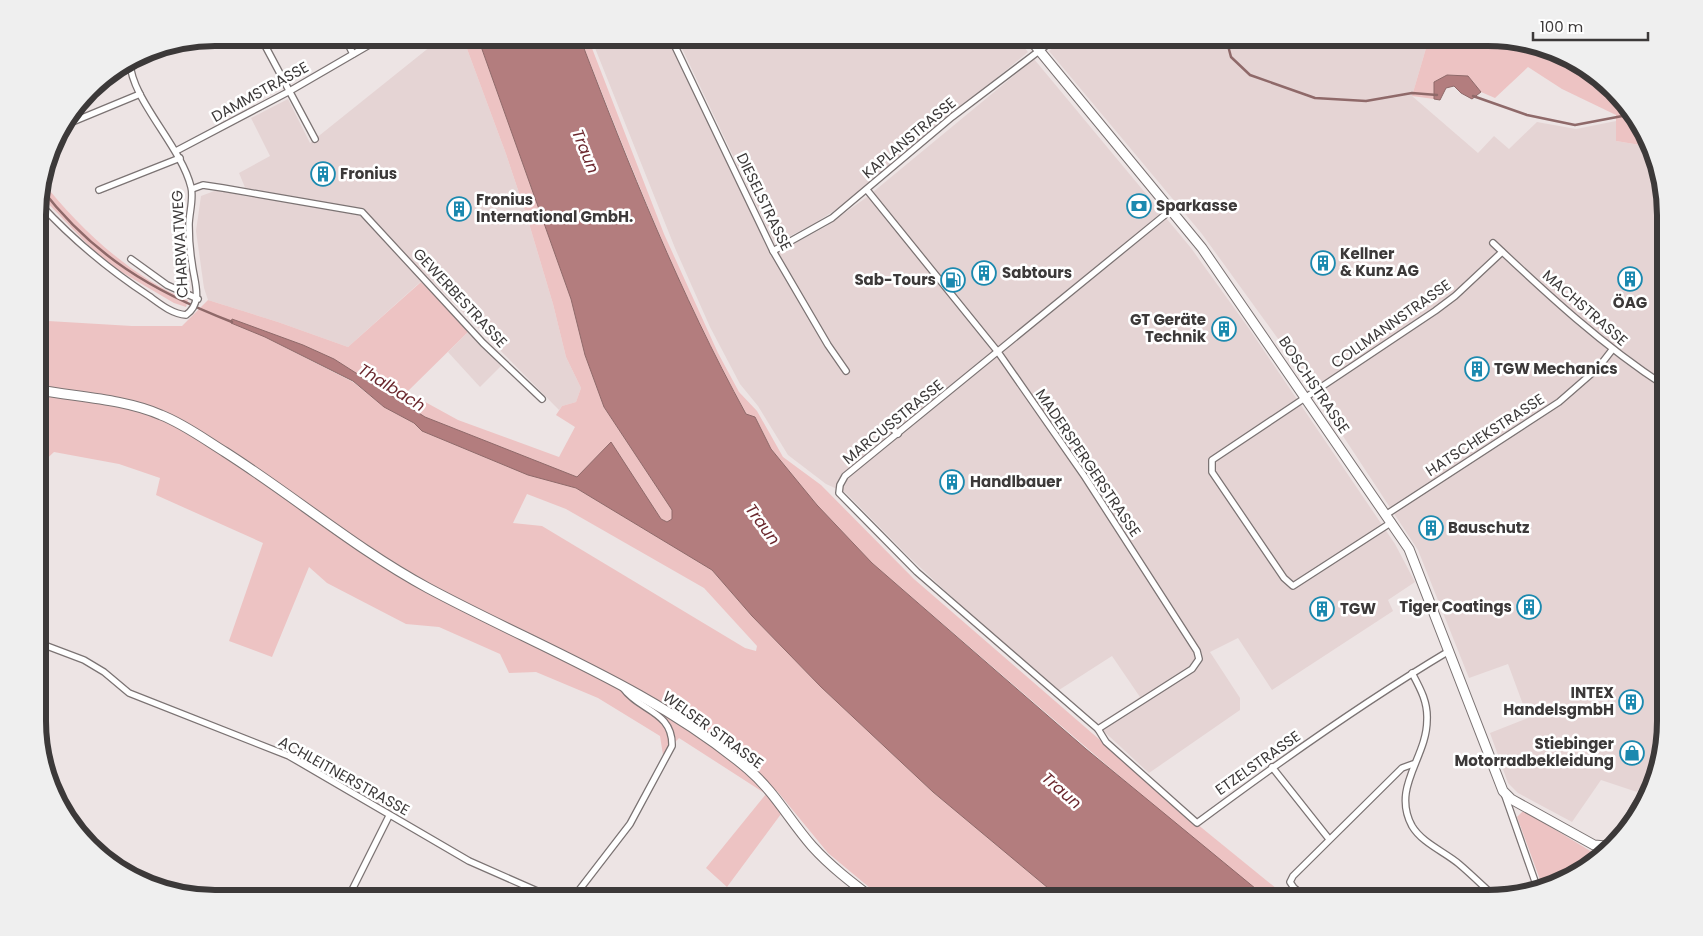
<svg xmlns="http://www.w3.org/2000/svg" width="1703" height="936" font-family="Poppins,sans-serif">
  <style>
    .built { fill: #e5d4d4 }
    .green { fill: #edc3c3; fill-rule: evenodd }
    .water { fill: #b37d7e; stroke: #8f6969 }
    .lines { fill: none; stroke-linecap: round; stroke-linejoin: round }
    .stream { stroke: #8f6969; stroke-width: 2.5 }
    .minor-casing { stroke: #7b7373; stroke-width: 8 }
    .secondary-casing { stroke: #7b7373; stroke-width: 11 }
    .minor { stroke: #fff; stroke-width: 5.5 }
    .secondary { stroke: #fff; stroke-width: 9 }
    .labels { text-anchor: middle; stroke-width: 5; stroke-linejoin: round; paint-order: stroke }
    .street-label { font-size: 15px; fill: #3c3939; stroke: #fff }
    .poi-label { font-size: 15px; font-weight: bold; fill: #3c3939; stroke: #fff; text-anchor: start }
    .water-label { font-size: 16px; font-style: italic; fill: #6b272d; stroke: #fff }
    .rim { fill: none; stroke: #3c3939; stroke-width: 6 }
  </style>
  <rect width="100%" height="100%" fill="#ede4e4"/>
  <!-- built -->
  <g class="built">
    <path d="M441 38H463L506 154 528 220 553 304 566 357 581 388 576 402 562 406 559 410 427 276 348 347 278 322 208 300 204 288 196 231 201 196 217 190 249 197 239 173 270 156 251 118 288 99 310 143Z"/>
    <path d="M591 38H669L771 256 825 227 867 197 1034 59 1191 248 1250 330 1395 544 1415 582 1388 600 1393 611 1272 690 1238 638 1210 652 1240 698V710L1149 773 1097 725 1140 697 1112 656 1059 690 969 613 908 556 846 493 826 484 788 455 758 406 740 384 710 327 675 248Z"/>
    <path d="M677 38H1016L1028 52 845 204 813 224 775 244Z"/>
    <path d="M1067 38H1429L1412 96 1478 153 1494 136 1509 149 1537 122 1576 129 1616 121V141L1646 146 1665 203V732L1657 760 1637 792 1601 780 1572 822 1518 793 1508 783 1490 733 1528 718 1508 664 1469 678 1418 550 1289 354 1202 234 1049 51Z"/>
    <path d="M470 330 502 365 480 387 448 352Z"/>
  </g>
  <!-- green -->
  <g class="green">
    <path d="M463 38H478L571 299 585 355 604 407 672 510V519L667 522 661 519 611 443 577 477 425 417 334 359 303 345 232 319 231 323 265 337 353 382 384 407 414 423 422 431 528 475 576 488 712 570 752 616 821 687 933 792 1060 898H882L828 853 777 791 767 795 781 814 727 887 706 868 766 794 679 738 663 755 660 736 598 698 536 672 509 673 500 654 439 627 406 624 327 583 309 567 272 657 229 641 263 543 156 495 160 478 119 464 54 452 39 466V318L48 321 132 326H182L208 300 278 322 348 347 421 282 470 330 407 392 458 420 559 457 575 427 556 415 562 406 576 402 581 388 566 357 553 304 528 220 506 154ZM527 494 566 509 704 588 757 646 756 651 745 648 542 526 513 523Z"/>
    <path d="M580 38H588L664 234 718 353 739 392 757 411 783 457 821 485 914 579 1197 824 1282 893 1293 898H1267L1203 848 872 563 817 505 771 449 755 417 746 414C679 294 631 165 580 38Z"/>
    <path d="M1429 38H1488L1577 61 1636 117 1646 146 1616 141V115L1562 89 1528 67 1495 98 1481 92 1468 76 1447 75 1434 82V99L1412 96Z"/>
    <path d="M42 181C79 228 132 278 188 300L186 307 174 303 118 270 91 248 39 194Z"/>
    <path d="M1522 812H1526L1592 852V859L1577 875 1542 885 1517 817Z"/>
  </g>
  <!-- water -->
  <g class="water">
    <path d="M478 38H580C629 166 680 294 746 414L755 417 771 449 817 505 872 563 1086 749 1267 898H1060L933 792 821 687 752 616 712 570 576 488 528 475 422 431 414 423 384 407 353 381 265 337 231 323 232 319 303 345 334 359 425 417 577 477 611 442 661 519 667 522 672 519V510L604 407 585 355 571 299Z"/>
    <path d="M1447 75 1468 76 1481 92 1472 99 1461 93 1454 86 1446 88 1440 100 1434 99V82Z"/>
  </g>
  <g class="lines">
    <!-- stream -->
    <g class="stream">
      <path d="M1226 38 1231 57 1250 75 1315 98 1366 101 1412 93 1437 95"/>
      <path d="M1473 96 1527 115 1575 125 1633 114"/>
      <path d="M40 187C93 256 152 291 232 322"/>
    </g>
    <!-- minor casing -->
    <g class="minor-casing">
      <g id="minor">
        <path d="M261 38 315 139"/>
        <path d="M345 38 353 54"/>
        <path d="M671 38 773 251 828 345 846 371"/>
        <path d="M65 125 140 94"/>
        <path d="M176 151 288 92 381 38"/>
        <path d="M192 189 203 185 223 188 362 212 483 343 542 399"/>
        <path d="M99 190 180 158"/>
        <path d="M867 190 998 352 1085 477 1197 651 1199 659 1192 669 1098 729"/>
        <path d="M39 203C72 239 108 269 149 296 160 304 172 314 186 315 204 302 194 282 192 263 190 251 189 238 189 225 189 214 194 198 191 187 181 146 131 99 130 62"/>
        <path d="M1171 210 845 476 840 485 839 493 917 572 1098 729 1106 742 1197 823C1279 762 1362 703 1449 651"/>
        <path d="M1493 243C1548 295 1602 345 1665 386"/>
        <path d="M773 251 832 218 952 117 1056 38"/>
        <path d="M131 259 167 285 198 299"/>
        <path d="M891 427 898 434"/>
        <path d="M1387 514 1559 402 1598 368 1612 350"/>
        <path d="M1392 522 1293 586 1284 578 1212 472V460L1435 311 1455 296 1502 252"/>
        <path d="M39 643 84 660 104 672 129 693 289 756 469 861 553 898"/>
        <path d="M1412 673C1420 688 1428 702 1427 720 1427 758 1391 787 1412 826 1422 843 1445 852 1459 864 1472 875 1484 887 1496 898"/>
        <path d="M1272 767 1329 839"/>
        <path d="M1504 793 1537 887"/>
        <path d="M348 898 389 816"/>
        <path d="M573 898 630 824 672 746C673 711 639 711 623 688"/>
        <path d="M1307 898 1294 888 1290 882 1293 876 1402 768 1413 764"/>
      </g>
    </g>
    <!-- secondary casing -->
    <g class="secondary-casing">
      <g id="secondary">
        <path d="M1029 38 1202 248 1409 549 1503 791 1511 799 1594 845 1606 846"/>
        <path d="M39 390C77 397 125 399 161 415 184 424 204 439 225 452 294 496 356 549 428 588 536 646 653 689 748 769 774 791 790 821 812 846 830 866 851 882 872 898"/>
        <path d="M1623 829 1650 783"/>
      </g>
    </g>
    <!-- minor -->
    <use href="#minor" class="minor"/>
    <!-- secondary -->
    <use href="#secondary" class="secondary"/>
  </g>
  <!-- icons -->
  <defs>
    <g id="building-ring" transform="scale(1.25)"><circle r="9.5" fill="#fff" stroke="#1b89af" stroke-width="1.5"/><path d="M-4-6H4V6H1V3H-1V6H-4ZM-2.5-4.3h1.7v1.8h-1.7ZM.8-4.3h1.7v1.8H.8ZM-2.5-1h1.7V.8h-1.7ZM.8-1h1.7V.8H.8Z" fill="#1b89af"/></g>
    <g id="bank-ring" transform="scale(1.25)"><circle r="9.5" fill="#fff" stroke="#1b89af" stroke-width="1.5"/><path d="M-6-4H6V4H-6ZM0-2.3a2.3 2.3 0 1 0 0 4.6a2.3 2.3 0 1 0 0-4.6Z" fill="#1b89af"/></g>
    <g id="fuel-ring" transform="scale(1.25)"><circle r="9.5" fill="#fff" stroke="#1b89af" stroke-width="1.5"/><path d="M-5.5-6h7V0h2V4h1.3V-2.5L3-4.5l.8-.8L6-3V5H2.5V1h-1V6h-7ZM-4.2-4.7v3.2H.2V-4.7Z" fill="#1b89af"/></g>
    <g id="shop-ring" transform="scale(1.25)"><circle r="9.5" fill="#fff" stroke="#1b89af" stroke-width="1.5"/><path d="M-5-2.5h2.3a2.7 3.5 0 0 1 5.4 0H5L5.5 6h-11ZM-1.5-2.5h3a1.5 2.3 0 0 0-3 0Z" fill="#1b89af"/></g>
  </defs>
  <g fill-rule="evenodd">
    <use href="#building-ring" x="323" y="174"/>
    <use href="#bank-ring" x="1139" y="206"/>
    <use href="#building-ring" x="459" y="209"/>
    <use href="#building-ring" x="1323" y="263"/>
    <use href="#building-ring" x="984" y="273"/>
    <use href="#building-ring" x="1630" y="279"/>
    <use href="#fuel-ring" x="953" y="280"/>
    <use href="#building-ring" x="1224" y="329"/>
    <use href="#building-ring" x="1477" y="369"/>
    <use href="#building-ring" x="952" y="482"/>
    <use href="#building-ring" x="1431" y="528"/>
    <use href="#building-ring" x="1529" y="607"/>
    <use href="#building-ring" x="1322" y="609"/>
    <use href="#building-ring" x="1631" y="702"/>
    <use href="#shop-ring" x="1632" y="753"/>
  </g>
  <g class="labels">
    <!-- street labels -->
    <g class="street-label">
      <text transform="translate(260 92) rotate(-29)" y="5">DAMMSTRASSE</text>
      <text transform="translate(909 138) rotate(-40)" y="5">KAPLANSTRASSE</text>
      <text transform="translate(764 202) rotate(64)" y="5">DIESELSTRASSE</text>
      <text transform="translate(180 244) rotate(-93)" y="5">CHARWATWEG</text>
      <text transform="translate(460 298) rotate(47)" y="5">GEWERBESTRASSE</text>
      <text transform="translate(1585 308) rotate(41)" y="5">MACHSTRASSE</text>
      <text transform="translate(1391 324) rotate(-35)" y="5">COLLMANNSTRASSE</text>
      <text transform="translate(1314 385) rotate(56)" y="5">BOSCHSTRASSE</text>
      <text transform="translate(893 422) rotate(-39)" y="5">MARCUSSTRASSE</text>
      <text transform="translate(1485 435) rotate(-33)" y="5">HATSCHEKSTRASSE</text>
      <text transform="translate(1088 463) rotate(56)" y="5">MADERSPERGERSTRASSE</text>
      <text transform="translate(713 730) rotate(36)" y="5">WELSER STRASSE</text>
      <text transform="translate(1258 763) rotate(-35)" y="5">ETZELSTRASSE</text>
      <text transform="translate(344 776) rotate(29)" y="5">ACHLEITNERSTRASSE</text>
    </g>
    <!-- poi labels -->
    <g class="poi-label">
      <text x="340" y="179">Fronius</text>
      <text x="476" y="205">Fronius<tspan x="476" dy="17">International GmbH.</tspan></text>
      <text x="1156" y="211">Sparkasse</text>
      <text x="1340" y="259">Kellner<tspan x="1340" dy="17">&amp; Kunz AG</tspan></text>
      <text x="1002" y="278">Sabtours</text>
      <text x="936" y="285" text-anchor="end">Sab-Tours</text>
      <text x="1630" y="308" text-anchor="middle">ÖAG</text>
      <text x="1206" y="325" text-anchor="end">GT Geräte<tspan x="1206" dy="17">Technik</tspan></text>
      <text x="1494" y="374">TGW Mechanics</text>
      <text x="970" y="487">Handlbauer</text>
      <text x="1448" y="533">Bauschutz</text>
      <text x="1512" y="612" text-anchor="end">Tiger Coatings</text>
      <text x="1340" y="614">TGW</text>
      <text x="1614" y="698" text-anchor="end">INTEX<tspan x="1614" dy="17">HandelsgmbH</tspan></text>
      <text x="1614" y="749" text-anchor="end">Stiebinger<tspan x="1614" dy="17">Motorradbekleidung</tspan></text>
    </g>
    <!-- water labels -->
    <g class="water-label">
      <text transform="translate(586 151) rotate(68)" y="6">Traun</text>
      <text transform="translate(392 387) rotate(32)" y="6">Thalbach</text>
      <text transform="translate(763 524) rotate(54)" y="6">Traun</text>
      <text transform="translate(1062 790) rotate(41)" y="6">Traun</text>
    </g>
  </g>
  <!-- crop -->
  <path d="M0 0H1703V936H0ZM215 46H1488A169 169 0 0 1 1657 215V721A169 169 0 0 1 1488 890H215A169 169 0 0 1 46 721V215A169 169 0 0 1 215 46Z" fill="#efefef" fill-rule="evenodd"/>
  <path class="rim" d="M215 46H1488A169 169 0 0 1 1657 215V721A169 169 0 0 1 1488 890H215A169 169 0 0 1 46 721V215A169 169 0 0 1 215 46Z"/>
  <!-- scale -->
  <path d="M1533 32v8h115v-8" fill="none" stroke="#3c3939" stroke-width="2.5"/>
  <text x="1540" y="32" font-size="15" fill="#3c3939" stroke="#ffffff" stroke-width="4" paint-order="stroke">100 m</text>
</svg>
